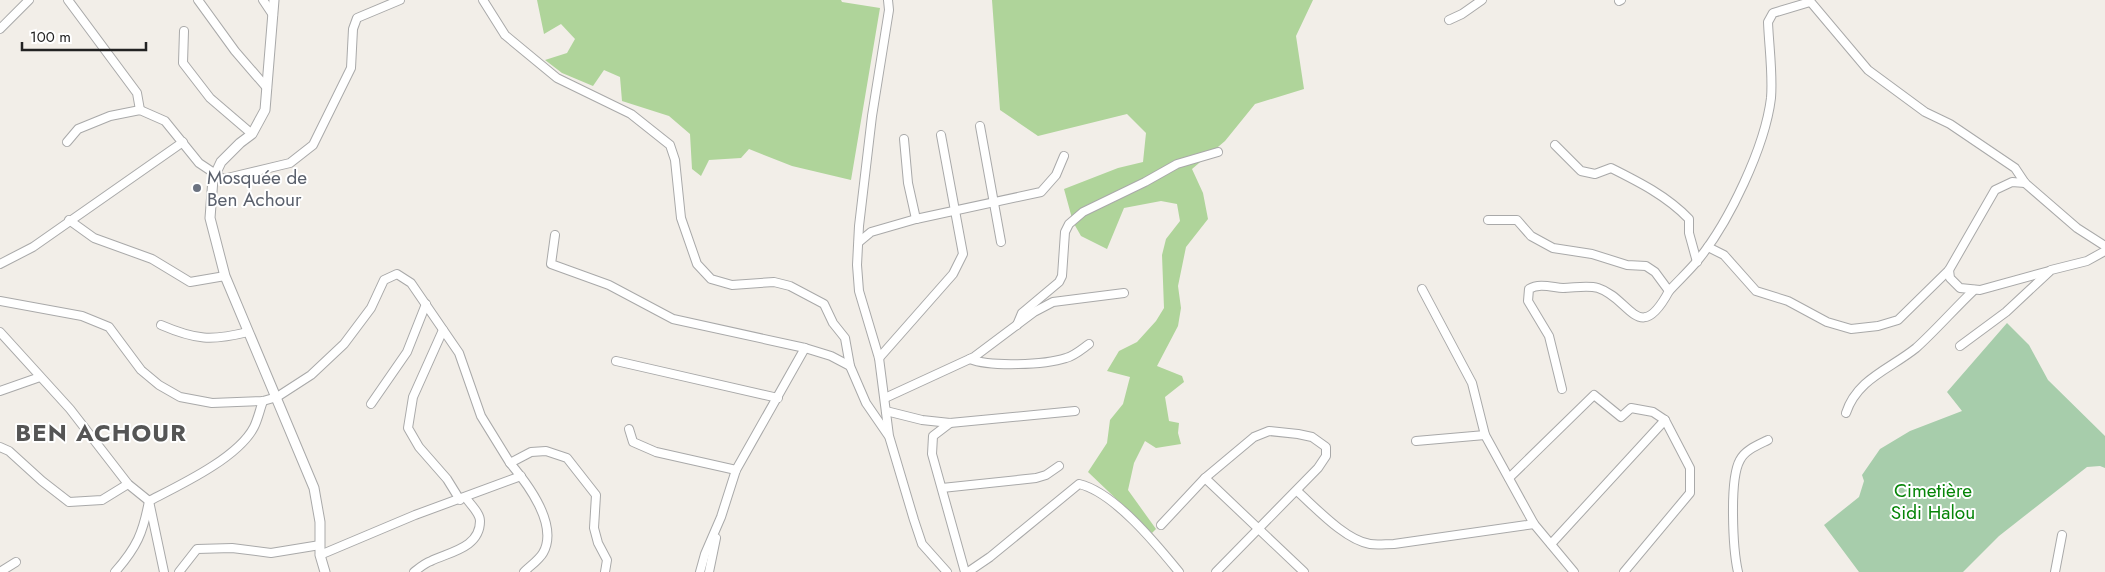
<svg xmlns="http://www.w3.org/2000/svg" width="2105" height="572" font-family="Jost,sans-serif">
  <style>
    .forest { fill: #afd49a }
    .cemetery { fill: #a7cdab }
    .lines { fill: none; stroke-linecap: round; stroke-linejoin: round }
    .minor-casing { stroke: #a9a9a9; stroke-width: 10 }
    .tertiary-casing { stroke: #a9a9a9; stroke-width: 11 }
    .minor { stroke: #fff; stroke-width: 8 }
    .tertiary { stroke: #fff; stroke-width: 9 }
    .worship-dot { fill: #6b7280; stroke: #fff; stroke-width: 2 }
    .labels { text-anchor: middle; stroke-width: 4; stroke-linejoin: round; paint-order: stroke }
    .worship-label { font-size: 19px; fill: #5b616d; stroke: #fff; text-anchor: start }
    .park-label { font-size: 19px; fill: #068508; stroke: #fff }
    .district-label { font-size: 24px; font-weight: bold; letter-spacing: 1px; fill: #555; stroke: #fff }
  </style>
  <rect width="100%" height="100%" fill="#f2eee8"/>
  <!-- forest -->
  <g class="forest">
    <path d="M537 0H841L842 2 880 8 851 180 792 166 749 149 741 158 709 160 701 176 692 169 690 134 669 116 622 101 620 77 604 70 593 86 562 73 545 60 567 53 575 39 561 24 544 34Z"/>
    <path d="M992 0H1313L1296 36 1304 89 1255 104 1225 141 1192 169 1203 193 1208 219 1186 247 1178 286 1181 308 1178 326 1157 366 1182 376 1184 382 1165 397 1169 421 1179 423 1178 433 1181 444 1156 448 1145 441 1134 463 1128 490 1156 529 1152 533 1088 472 1107 443 1110 420 1123 404 1130 377 1107 371 1119 351 1137 342 1156 321 1164 308 1162 255 1166 239 1180 221 1177 204 1161 201 1124 208 1107 249 1081 236 1073 222 1064 189 1118 168 1143 162 1146 133 1127 114 1038 136 1000 110Z"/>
  </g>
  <!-- cemetery -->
  <path class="cemetery" d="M2007 323 2029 345 2048 380 2105 436V468L2100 466 2087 467 1999 536 1963 572H1859L1824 525 1859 497 1864 481 1862 475 1880 449 1910 431 1962 411 1947 392Z"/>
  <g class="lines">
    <!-- minor casing -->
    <g class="minor-casing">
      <g id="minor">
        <path d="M68 0 137 93 140 110"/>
        <path d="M198 0 235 51 267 88"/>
        <path d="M263 0 273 15"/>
        <path d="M483 0 505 35 557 78 631 114 670 145 675 160 681 218 697 264 711 279 732 285 774 282 790 286 824 304 833 323 845 338 850 366"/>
        <path d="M888 0 889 10 872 116 859 226 857 265 859 291 879 358 889 436 914 520 922 544 947 572"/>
        <path d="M1809 0 1868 70 1925 112 1950 124 2015 168 2025 183 2077 228 2105 246"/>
        <path d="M1619 1 1621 0"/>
        <path d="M1449 20 1462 14 1482 0"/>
        <path d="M0 29 29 0"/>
        <path d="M184 31 183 63 210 98 252 134"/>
        <path d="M980 126 1001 242"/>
        <path d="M904 139 908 183 916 219"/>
        <path d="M67 142 78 129 110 116 140 110 165 121 199 163 223 179 290 163 313 145 351 68 353 29 357 18 400 0"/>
        <path d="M1555 145 1581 171 1595 174 1611 168C1639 182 1667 196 1689 219V233L1697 262"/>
        <path d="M69 220 94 238 152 259 190 282 225 276"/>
        <path d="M1488 220H1517L1531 236 1553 248 1592 254 1627 265 1646 266 1655 272 1669 291C1678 281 1689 271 1698 260 1729 222 1765 147 1771 98 1773 74 1769 47 1768 22L1773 13 1810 2"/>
        <path d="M555 235 551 264 609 285 673 319 805 348 831 356 850 366 866 403 888 435"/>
        <path d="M859 242 871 232 916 219 1041 192 1056 175 1064 156"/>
        <path d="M1708 247 1724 255 1756 291 1788 301 1827 322 1851 329 1878 326 1898 320 1949 270 1995 190 2012 182 2025 183"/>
        <path d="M0 264 33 247 183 142"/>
        <path d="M1949 270 1950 278 1960 288 1980 290 2049 271"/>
        <path d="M1422 289 1472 383 1485 435 1534 524 1574 572"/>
        <path d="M0 301 82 316 109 327 141 370 159 385 180 397 212 403 263 401 277 397 311 375 344 344 371 308 384 280 397 274 411 283 459 353 481 416 510 463 531 452 546 451 567 458 596 495 594 528 598 543 607 560 605 572"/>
        <path d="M161 325C196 340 211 341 248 332"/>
        <path d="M1017 325 1022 313 1059 282 1062 276 1065 232 1069 224 1083 212 1145 182 1177 164 1218 152"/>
        <path d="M443 330 413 397 408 428 419 447 447 479 460 500"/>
        <path d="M0 332 70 409 128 484 149 501 164 572"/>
        <path d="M1960 346 2006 312 2051 270 2087 261 2105 251"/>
        <path d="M879 358 953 274 963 254 941 135"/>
        <path d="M970 359C990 367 1045 365 1066 358 1074 356 1082 349 1089 344"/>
        <path d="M616 361 778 398"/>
        <path d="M1562 389 1549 336 1528 301 1529 289C1539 283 1551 287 1563 288 1574 288 1587 285 1598 288 1630 298 1639 347 1669 291"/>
        <path d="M0 391 40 377"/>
        <path d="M885 398 974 357 1034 312 1053 302 1124 293"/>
        <path d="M371 404 407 352 426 304"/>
        <path d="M886 411 922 420 950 423 1075 411"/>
        <path d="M1846 413C1857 379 1890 369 1916 348 1936 330 1954 309 1974 290"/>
        <path d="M950 423 933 436 932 454 965 572"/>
        <path d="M629 429 633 442 656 452 736 470"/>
        <path d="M1416 441 1485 435"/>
        <path d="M0 447 9 451 42 481 69 502 102 500 128 484"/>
        <path d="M510 463C527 483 559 525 543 553 539 560 530 566 524 572"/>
        <path d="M1205 478 1304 572"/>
        <path d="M1509 478 1594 395 1621 417 1631 408 1653 412 1665 420 1551 544"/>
        <path d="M942 488 1036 478 1046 475 1059 466"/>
        <path d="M1297 491C1315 507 1345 540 1370 544 1377 545 1386 544 1394 544L1534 524"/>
        <path d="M1161 525 1205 478 1254 437 1269 431 1298 434 1312 437 1326 447V456L1318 468 1216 572"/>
        <path d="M320 555 415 515 521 476"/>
        <path d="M0 572 16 562"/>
        <path d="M115 572C137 547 143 533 149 501 180 485 238 458 254 427 258 419 260 409 263 401"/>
        <path d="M179 572 197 549 232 548 271 553 320 545"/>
        <path d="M414 572C419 568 425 563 431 561 449 552 480 548 480 521 480 513 470 504 466 498"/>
        <path d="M700 572 705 554 721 517 736 470 805 348"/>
        <path d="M709 572 716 538"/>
        <path d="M968 572 990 557 1079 484C1114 492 1157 545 1179 572"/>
        <path d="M1624 572 1690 493V468L1665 420"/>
        <path d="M1738 572C1733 550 1729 479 1740 460 1745 450 1758 445 1768 440"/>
        <path d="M2055 572 2062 535"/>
      </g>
    </g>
    <!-- tertiary casing -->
    <g class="tertiary-casing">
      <path id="tertiary" d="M274 0 265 110 252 134 240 143 221 162 213 179 210 218 225 276 314 488 320 522V555L325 572"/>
    </g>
    <!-- minor -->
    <use href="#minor" class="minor"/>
    <!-- tertiary -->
    <use href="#tertiary" class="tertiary"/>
  </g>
  <!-- markers -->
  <circle class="worship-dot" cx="197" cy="188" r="5"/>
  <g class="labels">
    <!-- worship labels -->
    <g class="worship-label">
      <text x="207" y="184">Mosquée de<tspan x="207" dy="22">Ben Achour</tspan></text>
    </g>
    <!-- park labels -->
    <g class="park-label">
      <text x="1933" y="497">Cimetière<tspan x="1933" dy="22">Sidi Halou</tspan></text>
    </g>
    <!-- district labels -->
    <g class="district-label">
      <text x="101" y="441">BEN ACHOUR</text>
    </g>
  </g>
  <!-- scale -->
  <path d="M22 42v8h124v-8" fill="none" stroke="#222222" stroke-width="2.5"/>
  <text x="30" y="42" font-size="15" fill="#222222" stroke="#ffffff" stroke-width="4" paint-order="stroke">100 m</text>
</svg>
